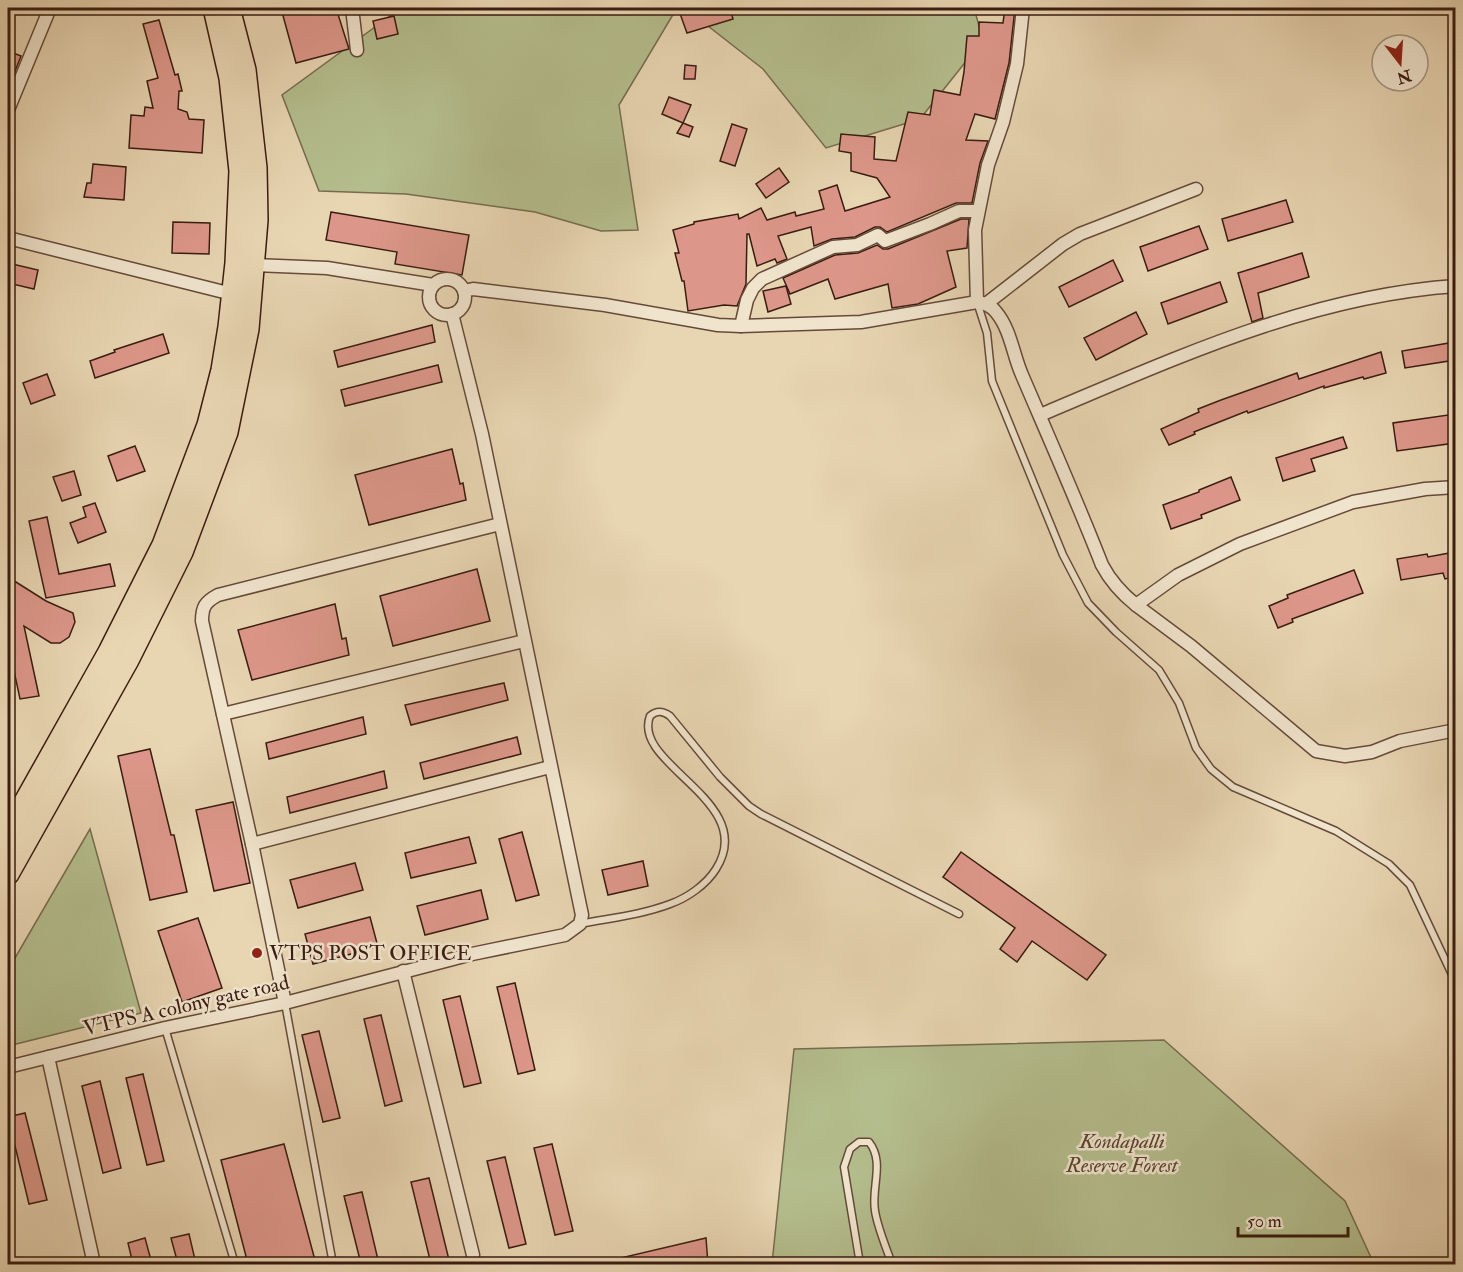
<svg xmlns="http://www.w3.org/2000/svg" width="1463" height="1272" font-family="'IM FELL Double Pica',serif">
  <style>
    .green { fill: #b4bd8d; stroke: #776c4f; stroke-width: 1.5 }
    .building { fill: #dd978a; stroke: #3a1c11; stroke-width: 1.5 }
    .lines { fill: none; stroke-linecap: round; stroke-linejoin: round }
    .lane-casing { stroke: #664a39; stroke-width: 9 }
    .street-casing { stroke: #664a39; stroke-width: 15 }
    .highway-casing { stroke: #3a1c11; stroke-width: 24 }
    .lane { stroke: #f0e4cd; stroke-width: 6 }
    .street { stroke: #f0e4cd; stroke-width: 12 }
    .highway { stroke: #e8d5b2; stroke-width: 21 }
    .poi-dot { fill: #8f2418; stroke: #f0e4cd; stroke-width: 2 }
    .labels { text-anchor: middle; stroke-width: 5; stroke-linejoin: round; paint-order: stroke }
    .poi-label { font-size: 21px; fill: #3a1c11; stroke: #f0e4cd; text-anchor: start }
    .street-label { font-size: 21px; fill: #3a1c11; stroke: #f0e4cd }
    .park-label { font-size: 21px; font-style: italic; fill: #584430; stroke: #f0e4cd }
  </style>
  <rect width="100%" height="100%" fill="#e8d5b2"/>
  <filter id="stains"><feTurbulence type="fractalNoise" baseFrequency=".00333" numOctaves="4"/><feColorMatrix values="0 0 0 0 .2 0 0 0 0 .09 0 0 0 0 .02 0 0 0 .5 -.17"/></filter>
  <radialGradient id="worn" r=".72"><stop offset=".6" stop-color="#630" stop-opacity="0"/><stop offset="1" stop-color="#630" stop-opacity=".3"/></radialGradient>
  <!-- green -->
  <g class="green">
    <path d="M401 8H677L619 105 638 230 601 231 535 212 406 194 319 191 282 95Z"/>
    <path d="M685 8H974L983 40 920 119 826 148 763 69Z"/>
    <path d="M90 829 141 1013 8 1046V970Z"/>
    <path d="M1164 1040 1345 1201 1374 1264H772L794 1049Z"/>
  </g>
  <!-- building -->
  <g class="building">
    <path d="M297 8H336L349 49 296 63 282 12Z"/>
    <path d="M678 8H697L699 14 730 8 733 19 687 33Z"/>
    <path d="M1005 8H1015L1009 63 995 119 975 114 966 140 988 141 980 163 972 203H956L887 232 880 227H875L855 237 832 239 814 246 811 227 778 236 787 259 777 263 775 259 757 266 749 234H747L746 284 737 306 724 305 688 311 684 281H682L675 253H679L673 230 694 224V222L738 214 739 219 761 208 767 220 795 212 796 216 824 209 819 191 837 185 845 211 890 197 877 178 851 171V153L839 151 841 134 875 137 874 159 896 161 908 112 930 115 934 90 960 95 964 72 967 36H979V22L1003 23Z"/>
    <path d="M394 16 398 34 377 39 373 21Z"/>
    <path d="M159 20 175 75 178 74 182 91H179L178 109 187 112 189 119 204 120 202 153 129 148 131 115 144 116 145 107 153 108 147 81 158 78 143 24Z"/>
    <path d="M8 51 21 56 8 89Z"/>
    <path d="M685 65 696 66 695 79H684Z"/>
    <path d="M669 97 691 105 683 123 662 114Z"/>
    <path d="M683 123 693 127 689 137 677 133Z"/>
    <path d="M732 124 747 129 735 166 720 161Z"/>
    <path d="M93 164 126 167 124 200 84 197 87 183H91Z"/>
    <path d="M779 168 789 182 766 198 756 184Z"/>
    <path d="M1286 200 1293 222 1228 241 1222 219Z"/>
    <path d="M331 212 469 235 462 275 395 264 397 252 326 240Z"/>
    <path d="M961 219H969L967 248 947 251 956 287 918 304 892 308 888 284 835 299 828 279 790 294 783 278 835 255 858 253 877 245 883 249H888Z"/>
    <path d="M173 222 210 223 209 254 172 253Z"/>
    <path d="M1199 226 1208 249 1148 271 1140 247Z"/>
    <path d="M1302 253 1309 277 1258 293 1263 318 1252 322 1238 273Z"/>
    <path d="M1113 260 1123 281 1069 307 1059 287Z"/>
    <path d="M8 263 38 270 34 289 8 283Z"/>
    <path d="M1220 282 1227 302 1168 324 1161 303Z"/>
    <path d="M786 286 791 304 768 312 763 291Z"/>
    <path d="M1136 312 1147 334 1096 360 1084 338Z"/>
    <path d="M432 325 435 342 338 367 334 351Z"/>
    <path d="M163 334 169 353 95 378 90 361 115 352 114 350Z"/>
    <path d="M1455 342V360L1405 368 1402 351Z"/>
    <path d="M1381 352 1386 373 1364 379 1363 377 1324 388V386L1248 413 1247 411 1194 432 1195 434 1169 445 1161 429 1199 412 1198 409 1221 400 1297 373 1299 379Z"/>
    <path d="M438 365 442 382 345 406 341 390Z"/>
    <path d="M47 374 55 395 31 404 23 383Z"/>
    <path d="M1455 414V443L1397 451 1393 423Z"/>
    <path d="M1343 437 1347 448 1311 459 1315 471 1283 481 1276 458Z"/>
    <path d="M135 446 145 471 117 481 108 456Z"/>
    <path d="M452 449 460 484 463 483 466 500 369 525 355 475Z"/>
    <path d="M74 471 81 495 62 501 53 477Z"/>
    <path d="M1231 477 1240 500 1201 515 1202 518 1171 529 1163 505 1199 492V490Z"/>
    <path d="M95 503 106 532 78 543 70 523 86 517 83 507Z"/>
    <path d="M47 517 59 574 110 564 115 586 46 598 29 521Z"/>
    <path d="M1455 552V577L1445 579 1443 573 1401 580 1397 559 1427 554 1428 557Z"/>
    <path d="M477 569 490 621 393 646 380 596Z"/>
    <path d="M1354 570 1363 593 1292 619 1293 622 1278 628 1269 606 1288 598 1287 595Z"/>
    <path d="M8 577 46 601 73 613 75 622 69 637 60 643H51L24 626 39 696 20 699 10 652 8 653Z"/>
    <path d="M335 604 342 639 346 638 349 655 252 680 238 630Z"/>
    <path d="M504 683 508 700 411 725 405 705Z"/>
    <path d="M363 717 366 734 269 759 266 743Z"/>
    <path d="M517 737 521 754 424 779 420 763Z"/>
    <path d="M150 749 171 835H174L187 892 150 900 118 756Z"/>
    <path d="M384 771 387 788 290 813 287 797Z"/>
    <path d="M233 802 250 883 214 891 196 810Z"/>
    <path d="M522 832 539 895 516 901 499 839Z"/>
    <path d="M469 837 476 863 411 878 405 853Z"/>
    <path d="M961 852 1106 955 1087 980 1032 941 1017 962 1000 949 1015 928 943 877Z"/>
    <path d="M643 861 648 886 608 895 602 870Z"/>
    <path d="M355 863 363 890 298 908 290 880Z"/>
    <path d="M481 890 488 919 425 935 417 906Z"/>
    <path d="M370 917 378 947 313 964 305 934Z"/>
    <path d="M198 918 222 988 182 1002 158 931Z"/>
    <path d="M515 983 535 1070 518 1074 497 987Z"/>
    <path d="M460 996 481 1083 464 1087 443 1000Z"/>
    <path d="M381 1015 402 1101 385 1106 364 1019Z"/>
    <path d="M319 1031 340 1118 323 1122 302 1035Z"/>
    <path d="M143 1074 164 1161 147 1165 126 1078Z"/>
    <path d="M100 1081 121 1168 103 1173 82 1086Z"/>
    <path d="M25 1113 47 1200 29 1204 8 1117Z"/>
    <path d="M284 1144 316 1264H248L221 1160Z"/>
    <path d="M552 1144 573 1231 555 1235 534 1148Z"/>
    <path d="M505 1157 526 1244 509 1248 487 1161Z"/>
    <path d="M429 1178 450 1264H431L411 1182Z"/>
    <path d="M362 1192 379 1264H361L344 1196Z"/>
    <path d="M189 1234 196 1264H178L171 1238Z"/>
    <path d="M145 1238 152 1264H133L128 1243Z"/>
    <path d="M706 1238 708 1264H612V1260Z"/>
  </g>
  <g class="lines">
    <!-- lane casing -->
    <g class="lane-casing">
      <g id="lane">
        <path d="M977 302 987 333 992 381 1063 555 1088 603 1116 632 1159 670 1179 703 1196 748 1211 769 1233 787 1336 831 1389 864 1410 885 1456 983"/>
        <path d="M580 924C610 918 641 915 670 904 687 898 706 885 716 869 759 801 631 765 650 716 657 710 663 711 670 716L720 777 749 806 761 814 959 914"/>
        <path d="M285 1003 333 1264"/>
        <path d="M165 1028 235 1264"/>
        <path d="M860 1264 844 1167 850 1149 859 1142H869C885 1162 871 1187 875 1211 878 1229 886 1247 892 1264"/>
      </g>
    </g>
    <!-- street casing -->
    <g class="street-casing">
      <g id="street">
        <path d="M352 8 357 50"/>
        <path d="M8 110 50 8"/>
        <path d="M8 238 232 294"/>
        <path d="M254 265 327 268 433 285"/>
        <circle cx="447" cy="297" r="18"/>
        <path d="M464 291 473 289 605 305 718 325 741 326 861 322 977 302C984 303 991 305 996 312 1011 330 1013 355 1022 375 1049 438 1077 501 1102 565 1111 582 1121 593 1136 605L1178 575 1240 544 1353 502 1425 489 1456 487"/>
        <path d="M977 302 975 230 988 165 1003 122 1017 64 1023 8"/>
        <path d="M986 304 1063 244 1080 234 1196 189"/>
        <path d="M741 326 747 300 753 288 762 279 833 247 857 245 878 235 885 241 930 224 959 211H978"/>
        <path d="M1040 415C1174 359 1308 296 1456 286"/>
        <path d="M1136 605 1191 646 1316 751 1345 756 1372 752 1400 741 1456 730"/>
        <path d="M223 714 524 641"/>
        <path d="M252 844 550 767"/>
        <path d="M403 971 473 1255"/>
        <path d="M285 1003 252 844 202 621C202 607 205 602 218 595L500 524"/>
        <path d="M48 1057 94 1264"/>
        <path d="M8 1067 165 1028 285 1003 472 954 565 935 580 924 582 915 482 434 452 314"/>
      </g>
    </g>
    <!-- highway casing -->
    <g class="highway-casing">
      <g id="highway">
        <path d="M8 832 109 652 163 545 208 425 222 370 229 327 236 263 240 171 230 78 214 8"/>
        <path d="M8 874 128 660 182 552 227 432 248 329 257 220 256 168 245 70 229 8"/>
      </g>
    </g>
    <!-- lane -->
    <use href="#lane" class="lane"/>
    <!-- street -->
    <use href="#street" class="street"/>
    <!-- highway -->
    <use href="#highway" class="highway"/>
  </g>
  <!-- markers -->
  <circle class="poi-dot" cx="257" cy="953" r="6"/>
  <g class="labels">
    <!-- poi labels -->
    <g class="poi-label">
      <text x="269" y="960">VTPS POST OFFICE</text>
    </g>
    <!-- street labels -->
    <g class="street-label">
      <text transform="translate(186 1005) rotate(-13)" y="7">VTPS A colony gate road</text>
    </g>
    <!-- park labels -->
    <g class="park-label">
      <text x="1122" y="1148">Kondapalli<tspan x="1122" dy="24">Reserve Forest</tspan></text>
    </g>
  </g>
  <!-- margin -->
  <rect width="1463" height="1272" fill="none" stroke="#e8d5b2" stroke-width="30"/>
  <rect x="9" y="9" width="1445" height="1254" fill="none" stroke="#3a1c11" stroke-width="3"/>
  <rect x="15" y="15" width="1433" height="1242" fill="none" stroke="#3a1c11" stroke-width="1.5"/>
  <!-- north arrow -->
  <g transform="translate(1400 63) rotate(163)"><circle r="28" fill="#f0e4cd" stroke="#a79482" stroke-width="1.5"/>
  <path d="M0-4.5L10 22L0 15L-10 22Z" fill="#8f2418"/>
  <text y="-9" font-size="16" font-weight="bold" text-anchor="middle" fill="#3a1c11">N</text>
  </g>
  <!-- scale -->
  <path d="M1238 1227v9h110v-9" fill="none" stroke="#3a1c11" stroke-width="3"/>
  <text x="1247" y="1227" font-size="18" fill="#3a1c11" stroke="#f0e4cd" stroke-width="4.5" paint-order="stroke">50 m</text>
  <rect width="100%" height="100%" filter="url(#stains)"/>
  <rect width="100%" height="100%" fill="url(#worn)"/>
</svg>
